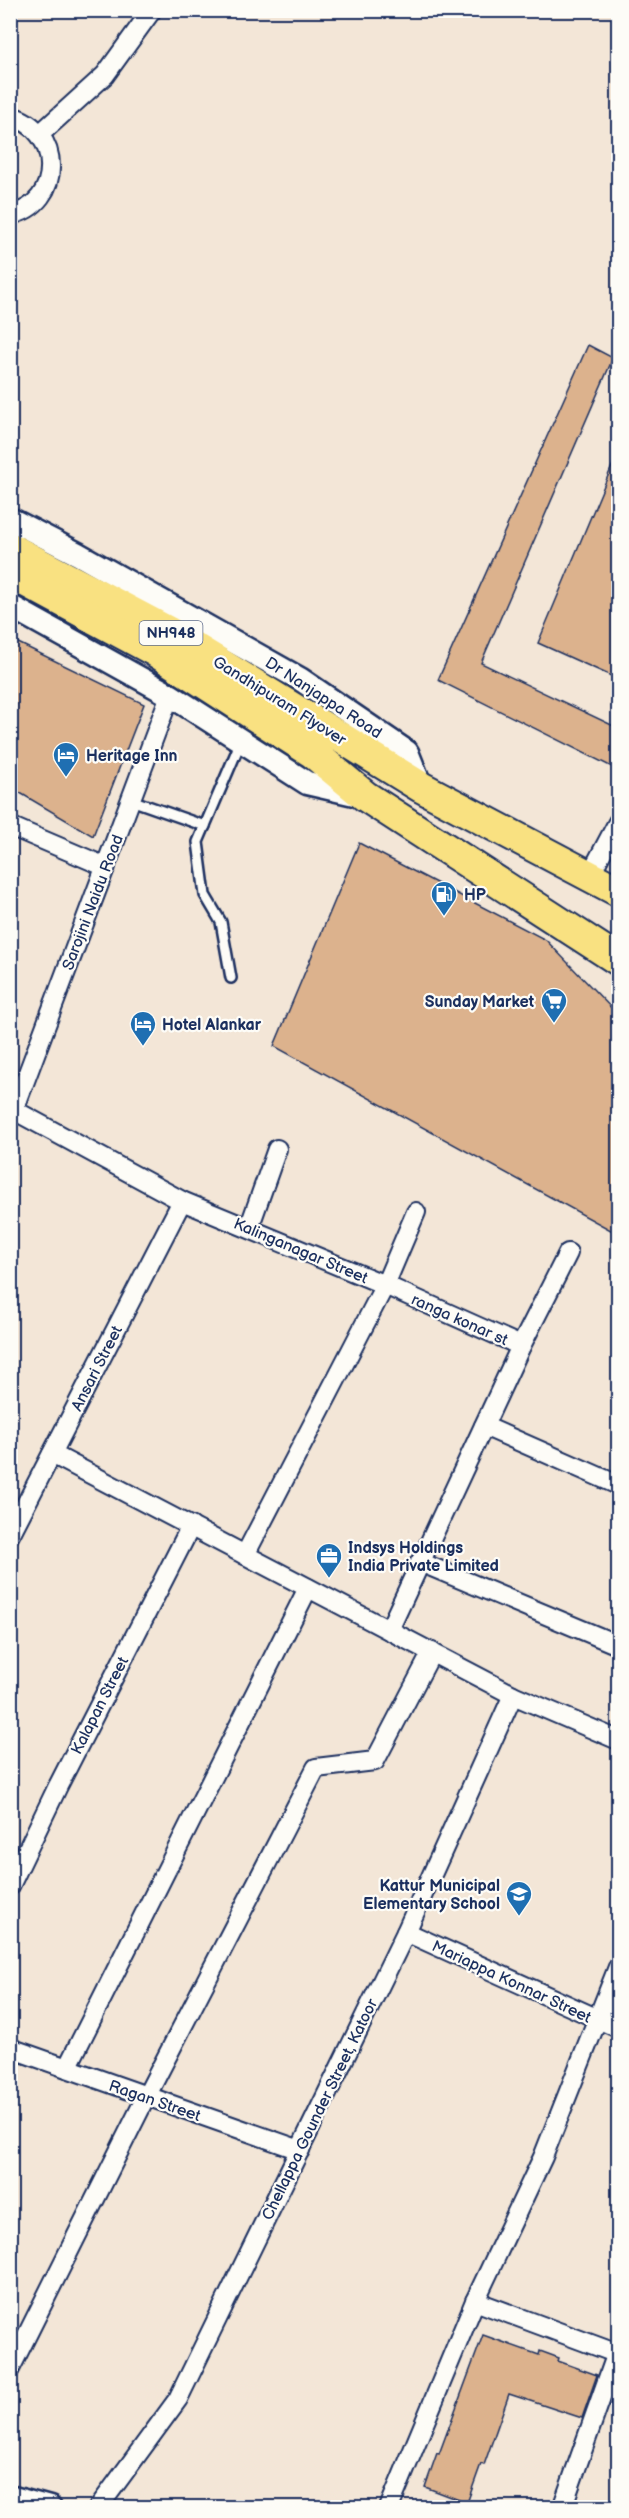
<svg xmlns="http://www.w3.org/2000/svg" width="629" height="2518" font-family="'Balsamiq Sans',sans-serif">
  <style>
    .building { fill: #dcb28d; stroke: #1b2f5e; stroke-width: 1.5 }
    .lines { fill: none; stroke-linecap: round; stroke-linejoin: round }
    .service-casing { stroke: #1b2f5e; stroke-width: 14 }
    .minor-casing { stroke: #1b2f5e; stroke-width: 22 }
    .tertiary-casing { stroke: #1b2f5e; stroke-width: 27 }
    .trunk-casing { stroke: #1b2f5e; stroke-width: 34 }
    .service { stroke: #fdfcf7; stroke-width: 9 }
    .minor { stroke: #fdfcf7; stroke-width: 18 }
    .tertiary { stroke: #fdfcf7; stroke-width: 22 }
    .trunk { stroke: #f9e181; stroke-width: 30 }
    .labels { text-anchor: middle; stroke-width: 4.5; stroke-linejoin: round; paint-order: stroke }
    .shield { fill: #fdfcf7; stroke: #5f6c8c; stroke-width: 1.5 }
    .shield-label { font-size: 15px; font-weight: bold; fill: #1b2f5e }
    .street-label { font-size: 16px; fill: #1b2f5e; stroke: #fdfcf7 }
    .poi-label { font-size: 16px; font-weight: bold; fill: #1b2f5e; stroke: #fdfcf7; text-anchor: start }
  </style>
  <rect width="100%" height="100%" fill="#f3e6d7"/>
  <filter id="ink" filterUnits="userSpaceOnUse"><feTurbulence type="fractalNoise" baseFrequency=".0167" numOctaves="2"/><feDisplacementMap in="SourceGraphic" scale="12" xChannelSelector="R" yChannelSelector="G"/><feConvolveMatrix kernelMatrix="1 2 1 2 8 2 1 2 1" color-interpolation-filters="sRGB"/></filter>
  <g filter="url(#ink)">
    <!-- building -->
    <g class="building">
      <path d="M588 345 613 358 481 663 618 728V770L438 680Z"/>
      <path d="M618 452V679L538 643Z"/>
      <path d="M10 639 144 704 93 836 10 787Z"/>
      <path d="M359 843 546 940 618 1015V1234L274 1046Z"/>
      <path d="M483 2335 539 2355 540 2351 559 2358 558 2361 597 2375 582 2418 509 2394 484 2465 481 2464 467 2503 425 2487 437 2453 439 2454Z"/>
    </g>
    <g class="lines">
      <!-- service casing -->
      <g class="service-casing">
        <g id="service">
          <path d="M131 800 205 826"/>
          <path d="M231 978 221 922 205 895 198 842 241 741"/>
        </g>
      </g>
      <!-- minor casing -->
      <g class="minor-casing">
        <g id="minor">
          <path d="M10 116C63 129 64 204 10 215"/>
          <path d="M40 134 105 75 152 10"/>
          <path d="M10 826 106 867"/>
          <path d="M590 875 618 822"/>
          <path d="M10 1108 182 1201 385 1285 245 1555"/>
          <path d="M14 1110 170 695"/>
          <path d="M416 1212 385 1285 521 1346"/>
          <path d="M249 1228 277 1149"/>
          <path d="M484 1426 618 1485"/>
          <path d="M52 1454 513 1695 618 1740"/>
          <path d="M10 1535 182 1201"/>
          <path d="M420 1562 618 1645"/>
          <path d="M389 1630 521 1346 568 1253"/>
          <path d="M10 1886 58 1786 191 1526"/>
          <path d="M406 1932 618 2028"/>
          <path d="M10 2048 300 2150"/>
          <path d="M67 2068 308 1588"/>
          <path d="M475 2301 618 2354"/>
          <path d="M10 2369 146 2097 316 1768 375 1761 432 1652"/>
          <path d="M98 2508 178 2399 406 1932 513 1695"/>
          <path d="M389 2508 475 2301 543 2157 618 1967"/>
          <path d="M562 2508 618 2350"/>
        </g>
      </g>
      <!-- tertiary casing -->
      <g class="tertiary-casing">
        <g id="tertiary">
          <path d="M10 519 78 554 300 679 407 752 421 787"/>
          <path d="M10 606 170 695 307 783 363 796"/>
          <path d="M10 2497 50 2508"/>
        </g>
      </g>
      <!-- trunk casing -->
      <g class="trunk-casing">
        <g id="trunk">
          <path d="M10 548 169 632 421 787 618 891"/>
          <path d="M10 573 153 650 313 753 365 796 618 960"/>
        </g>
      </g>
      <!-- service -->
      <use href="#service" class="service"/>
      <!-- minor -->
      <use href="#minor" class="minor"/>
      <!-- tertiary -->
      <use href="#tertiary" class="tertiary"/>
      <!-- trunk -->
      <use href="#trunk" class="trunk"/>
    </g>
  </g>
  <!-- icons -->
  <defs>
    <g id="hotel-pin" transform="scale(1.35)"><path d="M0 17L-7.5 6A9.5 9.5 0 1 1 7.5 6Z" fill="#1f6fb2" stroke="#fdfcf7"/><path d="M-6-4.5h1.5V1H6V5H4.5V3h-9V5H-6ZM-4 0a1.8 1.8 0 1 1 3.6 0ZM.5 0V-2.5h3Q6-2.5 6 0Z" fill="#fff"/></g>
    <g id="fuel-pin" transform="scale(1.35)"><path d="M0 17L-7.5 6A9.5 9.5 0 1 1 7.5 6Z" fill="#1f6fb2" stroke="#fdfcf7"/><path d="M-5.5-6h7V0h2V4h1.3V-2.5L3-4.5l.8-.8L6-3V5H2.5V1h-1V6h-7ZM-4.2-4.7v3.2H.2V-4.7Z" fill="#fff"/></g>
    <g id="supermarket-pin" transform="scale(1.35)"><path d="M0 17L-7.5 6A9.5 9.5 0 1 1 7.5 6Z" fill="#1f6fb2" stroke="#fdfcf7"/><path d="M-6-5.5h2.5l.6 2H6L4.5 2H-2.5L-4.4-4H-6ZM-1.5 3.2a1.3 1.3 0 1 0 .1 0ZM3 3.2a1.3 1.3 0 1 0 .1 0Z" fill="#fff"/></g>
    <g id="office-pin" transform="scale(1.35)"><path d="M0 17L-7.5 6A9.5 9.5 0 1 1 7.5 6Z" fill="#1f6fb2" stroke="#fdfcf7"/><path d="M-6-3h4V-5.5h4V-3h4V5H-6ZM-1-4.5V-3h2v-1.5ZM-6 0V1H6V0Z" fill="#fff"/></g>
    <g id="school-pin" transform="scale(1.35)"><path d="M0 17L-7.5 6A9.5 9.5 0 1 1 7.5 6Z" fill="#1f6fb2" stroke="#fdfcf7"/><path d="M0-5L7-2L0 1L-7-2ZM-4 1L0 2.5L4 1V4Q0 6-4 4Z" fill="#fff"/></g>
  </defs>
  <g fill-rule="evenodd">
    <use href="#hotel-pin" x="66" y="755"/>
    <use href="#fuel-pin" x="444" y="894"/>
    <use href="#supermarket-pin" x="554" y="1001"/>
    <use href="#hotel-pin" x="143" y="1024"/>
    <use href="#office-pin" x="329" y="1556"/>
    <use href="#school-pin" x="519" y="1894"/>
  </g>
  <g class="labels">
    <!-- shield labels -->
    <rect class="shield" x="139.5" y="621" width="63" height="24" rx="4.5"/>
    <g class="shield-label">
      <text x="171" y="638">NH948</text>
    </g>
    <!-- street labels -->
    <g class="street-label">
      <text transform="translate(324 697) rotate(33)" y="6">Dr Nanjappa Road</text>
      <text transform="translate(280 700) rotate(32)" y="6">Gandhipuram Flyover</text>
      <text transform="translate(92 902) rotate(-69)" y="6">Sarojini Naidu Road</text>
      <text transform="translate(301 1250) rotate(23)" y="6">Kalinganagar Street</text>
      <text transform="translate(460 1319) rotate(24)" y="6">ranga konar st</text>
      <text transform="translate(96 1368) rotate(-63)" y="6">Ansari Street</text>
      <text transform="translate(99 1705) rotate(-63)" y="6">Kalapan Street</text>
      <text transform="translate(512 1981) rotate(25)" y="6">Mariappa Konnar Street</text>
      <text transform="translate(155 2100) rotate(19)" y="6">Ragan Street</text>
      <text transform="translate(319 2109) rotate(-64)" y="6">Chellappa Gounder Street, Katoor</text>
    </g>
    <!-- poi labels -->
    <g class="poi-label">
      <text x="86" y="761">Heritage Inn</text>
      <text x="464" y="900">HP</text>
      <text x="534" y="1007" text-anchor="end">Sunday Market</text>
      <text x="162" y="1030">Hotel Alankar</text>
      <text x="348" y="1553">Indsys Holdings<tspan x="348" dy="18">India Private Limited</tspan></text>
      <text x="500" y="1891" text-anchor="end">Kattur Municipal<tspan x="500" dy="18">Elementary School</tspan></text>
    </g>
  </g>
  <!-- margin -->
  <rect width="629" height="2518" fill="none" stroke="#fdfcf7" stroke-width="36"/>
  <rect x="18" y="18" width="593" height="2482" fill="none" stroke="#1b2f5e" stroke-width="2" filter="url(#ink)"/>
</svg>
